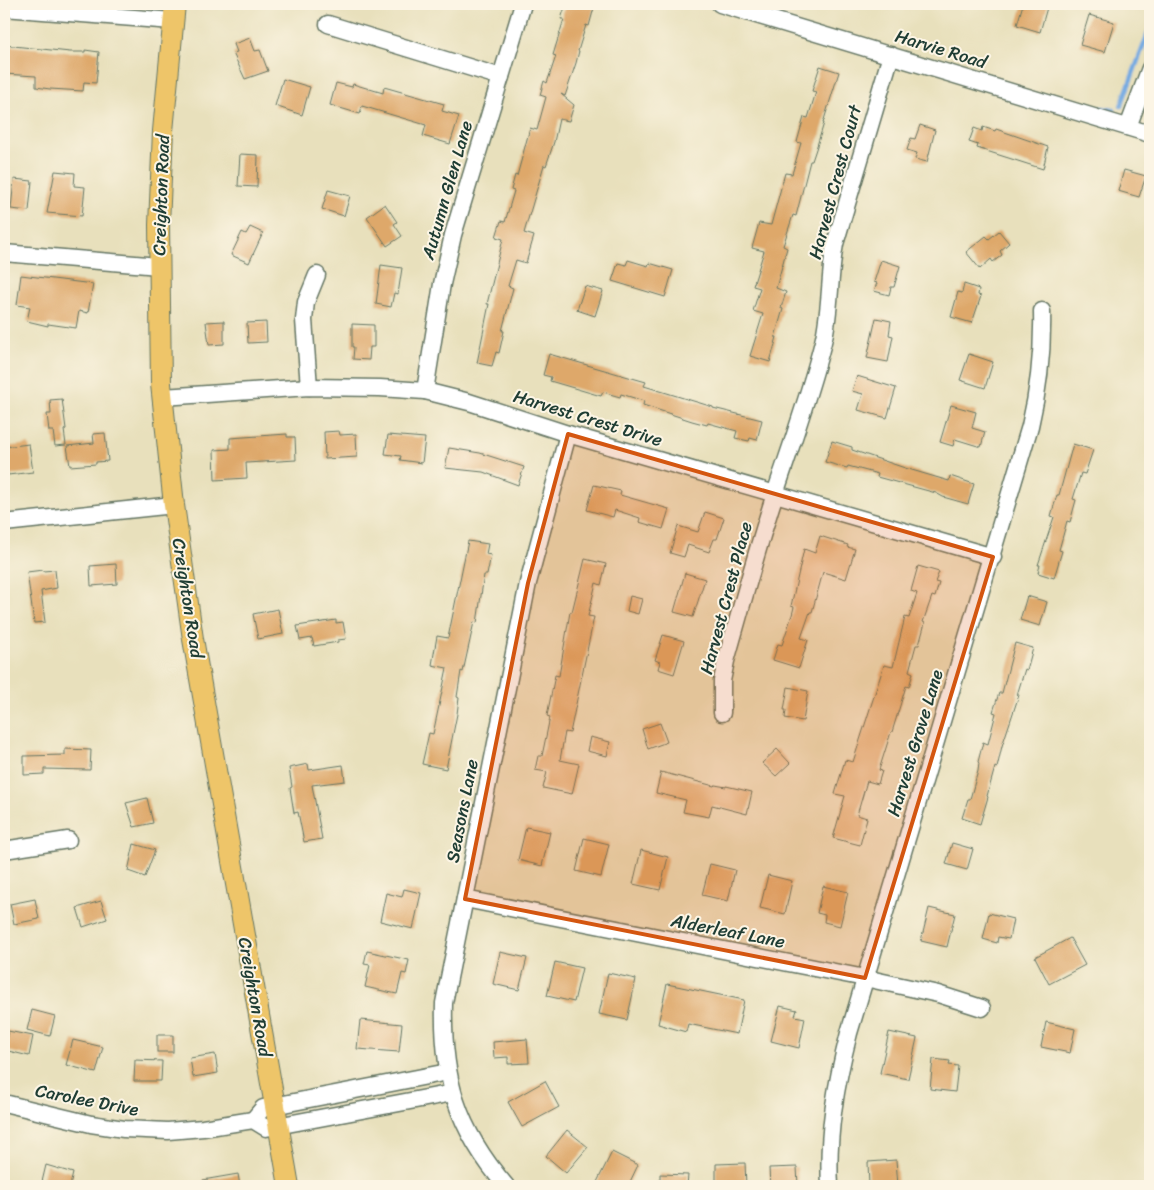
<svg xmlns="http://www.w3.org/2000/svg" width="1154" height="1190" font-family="Sriracha,sans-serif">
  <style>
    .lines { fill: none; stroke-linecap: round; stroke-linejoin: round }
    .stream { stroke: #75aae2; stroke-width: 4.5 }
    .building { fill: #dea86a }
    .minor-casing { stroke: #657664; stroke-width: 19 }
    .major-casing { stroke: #657664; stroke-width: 22 }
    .minor { stroke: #fff; stroke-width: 16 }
    .major { stroke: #eec569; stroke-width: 20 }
    .marked { fill: #d45610; fill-opacity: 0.2; stroke: #d45610; stroke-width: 4; stroke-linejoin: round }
    .labels { text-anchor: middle; stroke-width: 4; stroke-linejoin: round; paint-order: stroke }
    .street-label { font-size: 18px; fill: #1f3d34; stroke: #fcf5e5 }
  </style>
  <rect width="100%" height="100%" fill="#fcf5e5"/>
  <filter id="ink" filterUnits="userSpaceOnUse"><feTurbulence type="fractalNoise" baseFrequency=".02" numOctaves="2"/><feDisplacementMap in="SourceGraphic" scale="10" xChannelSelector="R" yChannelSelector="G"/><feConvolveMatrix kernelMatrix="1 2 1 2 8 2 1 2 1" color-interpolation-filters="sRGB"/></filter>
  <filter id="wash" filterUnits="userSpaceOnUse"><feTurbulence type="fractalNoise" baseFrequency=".0096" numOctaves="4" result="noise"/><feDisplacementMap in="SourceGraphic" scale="20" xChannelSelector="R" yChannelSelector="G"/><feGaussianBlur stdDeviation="1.12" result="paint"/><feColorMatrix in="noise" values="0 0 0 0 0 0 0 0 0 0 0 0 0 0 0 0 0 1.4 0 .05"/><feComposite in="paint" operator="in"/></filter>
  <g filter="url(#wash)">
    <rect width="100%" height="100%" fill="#e8e0bc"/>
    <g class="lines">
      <!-- stream -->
      <g class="stream">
        <path d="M1121 106 1150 28"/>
        <path d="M1101 108 1114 110"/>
      </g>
    </g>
    <g id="blocks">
      <!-- building -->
      <g class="building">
        <path d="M566 4H595L589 26 586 25 578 51H579L576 63 565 96 561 94 574 105 569 121 559 119 554 142 546 166 544 165 524 233 534 236 526 263 516 260 508 286 513 288 502 331H504L499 353 496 352 492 366 477 363 489 304H487L503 239 496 237 501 221 505 222 514 191 511 190 515 175 517 176 530 128 537 130 546 97 540 95 544 81 547 83 556 56 553 55 564 19H561Z"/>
        <path d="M1023 4H1048L1040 32 1017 25Z"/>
        <path d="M1089 15 1114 22 1105 52 1080 45Z"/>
        <path d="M250 38 255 51 260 50 268 71 245 79 233 53 237 52 234 44Z"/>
        <path d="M4 45 70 52H85V50L99 52 96 83 84 82 83 91 50 89 36 87V76L4 74Z"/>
        <path d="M820 66 839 72 823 123H824L816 149 812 161H810L796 216 793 215 783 246 787 248 776 288 786 292 781 308 783 309 775 337H777L770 362 750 356 763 314 753 311 760 288 753 286 764 251 752 248 759 223 771 225 785 173 792 174 801 143 797 142 804 117 808 118 816 92 812 91Z"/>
        <path d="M283 79 310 87 302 115 275 106Z"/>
        <path d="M336 83 352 87 353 84 383 93 384 87 444 104 442 111 459 116 450 144 423 136 426 125 362 106 360 114 330 105Z"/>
        <path d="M920 125 935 130 927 162 915 159 917 153 907 150 911 138 915 139Z"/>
        <path d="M983 127 995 131 996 129 1048 147 1043 169 977 148 978 145 969 142 974 128 982 131Z"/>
        <path d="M240 154 258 155 257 187 238 186Z"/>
        <path d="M1124 170 1146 176 1139 197 1118 191Z"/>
        <path d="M55 171 75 173 74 186 85 187 82 216 47 213Z"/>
        <path d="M14 179 32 181 29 211 11 209Z"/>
        <path d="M328 190 350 196 344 216 322 209Z"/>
        <path d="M385 204 397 222 394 224 402 236 387 246 367 217Z"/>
        <path d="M250 227 263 233 249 263 231 255 242 232 246 234Z"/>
        <path d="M999 231 1009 243 1000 251 1002 255 993 262 991 259 980 269 966 252 986 236 989 239Z"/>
        <path d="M628 260 648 266 649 263 673 270 665 297 612 281 618 263 626 265Z"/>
        <path d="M881 260 900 266 894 287H891L889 295 874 291 877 283 874 282Z"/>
        <path d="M381 265 402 268 398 294 394 293 391 307 376 304Z"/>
        <path d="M21 275 93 284 88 313 79 311 76 328 48 324V326L27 321 30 307 17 305Z"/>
        <path d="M964 284 979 289 978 295 981 296 972 323 951 317 958 292 962 293Z"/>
        <path d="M585 286 603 291 595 316 577 310Z"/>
        <path d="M876 318 891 321 889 335 893 336 888 362 867 358Z"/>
        <path d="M224 321V344L209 345 206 322Z"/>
        <path d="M266 322 267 342 248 343 247 323Z"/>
        <path d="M352 324 374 325V347H370L369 360 353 359 354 347H352Z"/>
        <path d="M549 354 646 382 644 386 713 407V408L762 420 757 440 750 438 749 441 735 438 737 431 708 423 707 425 692 421 643 405 644 401 621 394 620 397 603 392 601 396 550 381 551 377 543 375Z"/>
        <path d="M969 354 993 362 985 388 960 380Z"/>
        <path d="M857 376 896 388 887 418 858 410 863 394 852 391Z"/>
        <path d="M62 399 66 429 64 430 66 445 55 446 53 431H49L47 414H51L50 400Z"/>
        <path d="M951 405 976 412 972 428 985 432 981 447 955 439 953 446 940 442Z"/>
        <path d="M339 431 340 435 356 434 357 457 325 459 324 432Z"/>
        <path d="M105 433 108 461 96 462V464L70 466 67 446 94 443 93 434Z"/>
        <path d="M287 434V437H295L296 460 246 463 247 478 215 480 214 450 230 449V438Z"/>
        <path d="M388 435 425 438 422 463 400 460 401 456 385 454Z"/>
        <path d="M832 441 852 447V450L905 468 949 481 950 476 974 484 968 504 943 497 936 493 877 477 878 474 848 466 847 468 825 462Z"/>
        <path d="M29 444 33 472 8 475 4 447Z"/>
        <path d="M1073 444 1093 450 1085 474 1081 473 1073 499 1076 500 1070 522 1067 521 1059 550 1062 551 1054 578 1038 573 1040 565H1038L1054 517 1051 516 1057 495H1059Z"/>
        <path d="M449 448 480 453 524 467 518 485 483 472 445 468Z"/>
        <path d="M594 485 621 491 620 495 669 509 663 529 639 522 640 518 615 510 613 517 587 510Z"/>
        <path d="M705 512 724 518 717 539H714L709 552 688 545 684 557 670 553 678 526 698 532Z"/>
        <path d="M820 536 848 545 847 547 855 549 846 579 823 572 812 612H810L801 638 808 640 799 668 773 660 778 644 782 645 792 615 794 607 791 606 804 549 815 553Z"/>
        <path d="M468 541 488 544 486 554 491 555 487 575H484L477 623 474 622 463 672 461 671 457 697 459 698 457 714 446 769 422 764 429 733 433 734 447 668 432 665 437 636 448 638Z"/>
        <path d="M585 559 606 564 601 585 596 583 588 616 594 617 570 733 565 732 560 760 579 764 572 794 543 788 547 772 535 770 538 756H542L550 717 547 716 555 675 559 676 570 612H572Z"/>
        <path d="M116 564 117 584 91 586 90 566Z"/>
        <path d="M918 566 939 572 935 582 939 583 935 597 932 596 923 622 925 623 919 645H916L909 671 913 673 909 687 906 686 896 719 892 732H891L879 770 882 771 878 784 867 781 857 815 867 818 860 845 833 838 845 796 835 794 845 760 853 762 884 665 893 667 905 617 909 618 917 593 911 591Z"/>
        <path d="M43 570V571L55 570 57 588 41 591 45 622 34 623 27 572Z"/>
        <path d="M685 573 705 579 693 617 674 612Z"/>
        <path d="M630 596 642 599 638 614 627 611Z"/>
        <path d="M1027 596 1047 602 1040 626 1020 620Z"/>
        <path d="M278 609 283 634 258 639 253 614Z"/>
        <path d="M336 620V623L343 622 346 639 338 640V642L314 646 312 638 300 640 297 626Z"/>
        <path d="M663 635 684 641 674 674 658 669 660 662 655 660Z"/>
        <path d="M1015 643 1033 648 1027 670 1025 669 1017 695H1019L1002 746 997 768 995 767 987 796 988 797 980 824 962 818 968 799H970L978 771 979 763 978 762 983 742 988 744 996 713 993 712 999 693H1002Z"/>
        <path d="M788 687 808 691 803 721 785 718 786 710H784Z"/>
        <path d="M660 723 667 742 648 749 642 729Z"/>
        <path d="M590 737 610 742 607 756 587 751Z"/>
        <path d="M65 749 91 750 90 770 44 769V774L24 775V756L65 755Z"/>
        <path d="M777 749 790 763 776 776 762 763Z"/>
        <path d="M308 764 309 770 343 765 345 781 312 785 322 839 304 842 298 812 294 813 290 788 292 787 289 768Z"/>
        <path d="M661 772 714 786 715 785 726 787V786L752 792 747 814 712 805 709 817 683 812 686 800 656 793Z"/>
        <path d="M147 798 153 823 134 827 126 803Z"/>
        <path d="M526 827 550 832 542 866 518 860Z"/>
        <path d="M584 838 609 844 601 877 576 871Z"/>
        <path d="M952 843 973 849 967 870 946 864Z"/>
        <path d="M134 844 155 850 145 877 128 871Z"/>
        <path d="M641 850 668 857 660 890 633 884Z"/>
        <path d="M710 864 735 870 728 901 702 895Z"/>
        <path d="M768 875 792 881 785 914 760 908Z"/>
        <path d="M823 886 848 892 840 926 824 922 825 915 817 913Z"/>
        <path d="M404 889 421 893 413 929 380 921 386 893 402 897Z"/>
        <path d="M35 899 39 919 14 924 10 904Z"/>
        <path d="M101 901 107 919 83 927 77 908Z"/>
        <path d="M929 908 955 914 947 947 921 941Z"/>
        <path d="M989 913 1013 919 1009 939 998 937 997 943 983 939Z"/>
        <path d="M1070 938 1085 965 1049 984 1035 957Z"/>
        <path d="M367 951 409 960 406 974 402 973 397 994 365 987 370 965 364 964Z"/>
        <path d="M500 952 527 958 519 990 493 984Z"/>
        <path d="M555 962 582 968 574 1002 547 996Z"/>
        <path d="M608 973 636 979 627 1020 599 1014Z"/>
        <path d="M667 984 744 1000 737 1034 688 1024 686 1032 658 1024Z"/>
        <path d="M780 1006 797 1010 795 1016 805 1018 799 1048 771 1041Z"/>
        <path d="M32 1010 55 1016 50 1036 27 1030Z"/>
        <path d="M360 1020 402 1024 399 1052 357 1049Z"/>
        <path d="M1046 1022 1075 1029 1070 1053 1041 1047Z"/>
        <path d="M8 1031 33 1036 29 1056 4 1050Z"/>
        <path d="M889 1032 917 1038 908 1079 880 1073Z"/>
        <rect x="157" y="1035" width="16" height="17"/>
        <path d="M527 1039 529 1063 508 1064V1057L494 1058 493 1042Z"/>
        <path d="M73 1040 103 1047 96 1073 66 1065Z"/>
        <path d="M215 1054 218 1073 193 1077 190 1058Z"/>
        <path d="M933 1059 950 1061 949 1065 958 1066 955 1092 930 1089Z"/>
        <path d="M135 1060 162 1061 161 1081H134Z"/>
        <path d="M545 1081 559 1107 522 1127 508 1102Z"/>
        <path d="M567 1130 588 1147 566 1173 546 1156Z"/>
        <path d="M612 1152 638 1165 628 1186H595Z"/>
        <path d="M896 1160 898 1186H869L868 1162Z"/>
        <path d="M745 1163 746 1186H716V1164Z"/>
        <path d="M46 1165 73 1173 70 1186H41Z"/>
        <path d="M797 1167 798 1186H770L769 1168Z"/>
        <path d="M238 1174 240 1186H204L203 1180Z"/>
        <path d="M660 1174 688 1175 687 1186H660Z"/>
      </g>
    </g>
  </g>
  <g filter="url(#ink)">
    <use href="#blocks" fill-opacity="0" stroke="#657664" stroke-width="1"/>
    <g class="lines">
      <!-- minor casing -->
      <g class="minor-casing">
        <g id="minor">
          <path d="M720 4 1150 134"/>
          <path d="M4 8 173 21"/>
          <path d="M328 24 501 77"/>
          <path d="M1128 127 1150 68"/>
          <path d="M4 253 159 266"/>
          <path d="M309 387 304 320 306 302 317 275"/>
          <path d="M425 391 442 284 453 235 523 4"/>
          <path d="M163 397 309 387 380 388 425 391 469 402 568 434 993 557"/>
          <path d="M4 523 174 505"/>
          <path d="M722 713V681L726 661C742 605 757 549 775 494 792 443 810 393 823 342 831 310 829 276 835 244L891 55"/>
          <path d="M4 850 68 840"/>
          <path d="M465 899 865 978 938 994 982 1008"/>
          <path d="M4 1103 91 1124 124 1129 168 1131 203 1128 253 1120 266 1128 453 1093"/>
          <path d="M253 1120 263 1108 448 1072"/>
          <path d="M506 1186C457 1129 442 1078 444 1003L528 583 568 434"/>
          <path d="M830 1186C827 1133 836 1084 849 1033L1030 426C1039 388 1043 350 1042 311"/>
        </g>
      </g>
      <!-- major casing -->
      <g class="major-casing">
        <path id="major" d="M175 4 163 131 159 225 161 384 174 505 193 639 289 1186"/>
      </g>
      <!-- minor -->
      <use href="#minor" class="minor"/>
      <!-- major -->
      <use href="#major" class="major"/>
    </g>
  </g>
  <!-- marked area -->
  <path class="marked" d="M568 434 993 557 865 978 465 899 528 583Z"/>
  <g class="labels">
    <!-- street labels -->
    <g class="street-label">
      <text transform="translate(941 49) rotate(17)" y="6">Harvie Road</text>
      <text transform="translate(835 182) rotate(-75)" y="6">Harvest Crest Court</text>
      <text transform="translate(447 190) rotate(-74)" y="6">Autumn Glen Lane</text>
      <text transform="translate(161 195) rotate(-88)" y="6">Creighton Road</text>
      <text transform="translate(588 418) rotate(17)" y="6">Harvest Crest Drive</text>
      <text transform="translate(188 598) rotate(81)" y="6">Creighton Road</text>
      <text transform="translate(726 598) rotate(-75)" y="6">Harvest Crest Place</text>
      <text transform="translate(915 743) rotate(-73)" y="6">Harvest Grove Lane</text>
      <text transform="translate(462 811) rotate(-79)" y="6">Seasons Lane</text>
      <text transform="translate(728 931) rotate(11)" y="6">Alderleaf Lane</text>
      <text transform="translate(255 997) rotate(80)" y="6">Creighton Road</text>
      <text transform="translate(87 1100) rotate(11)" y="6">Carolee Drive</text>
    </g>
  </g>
  <!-- margin -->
  <rect width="1154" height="1190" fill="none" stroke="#fcf5e5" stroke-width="20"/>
</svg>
